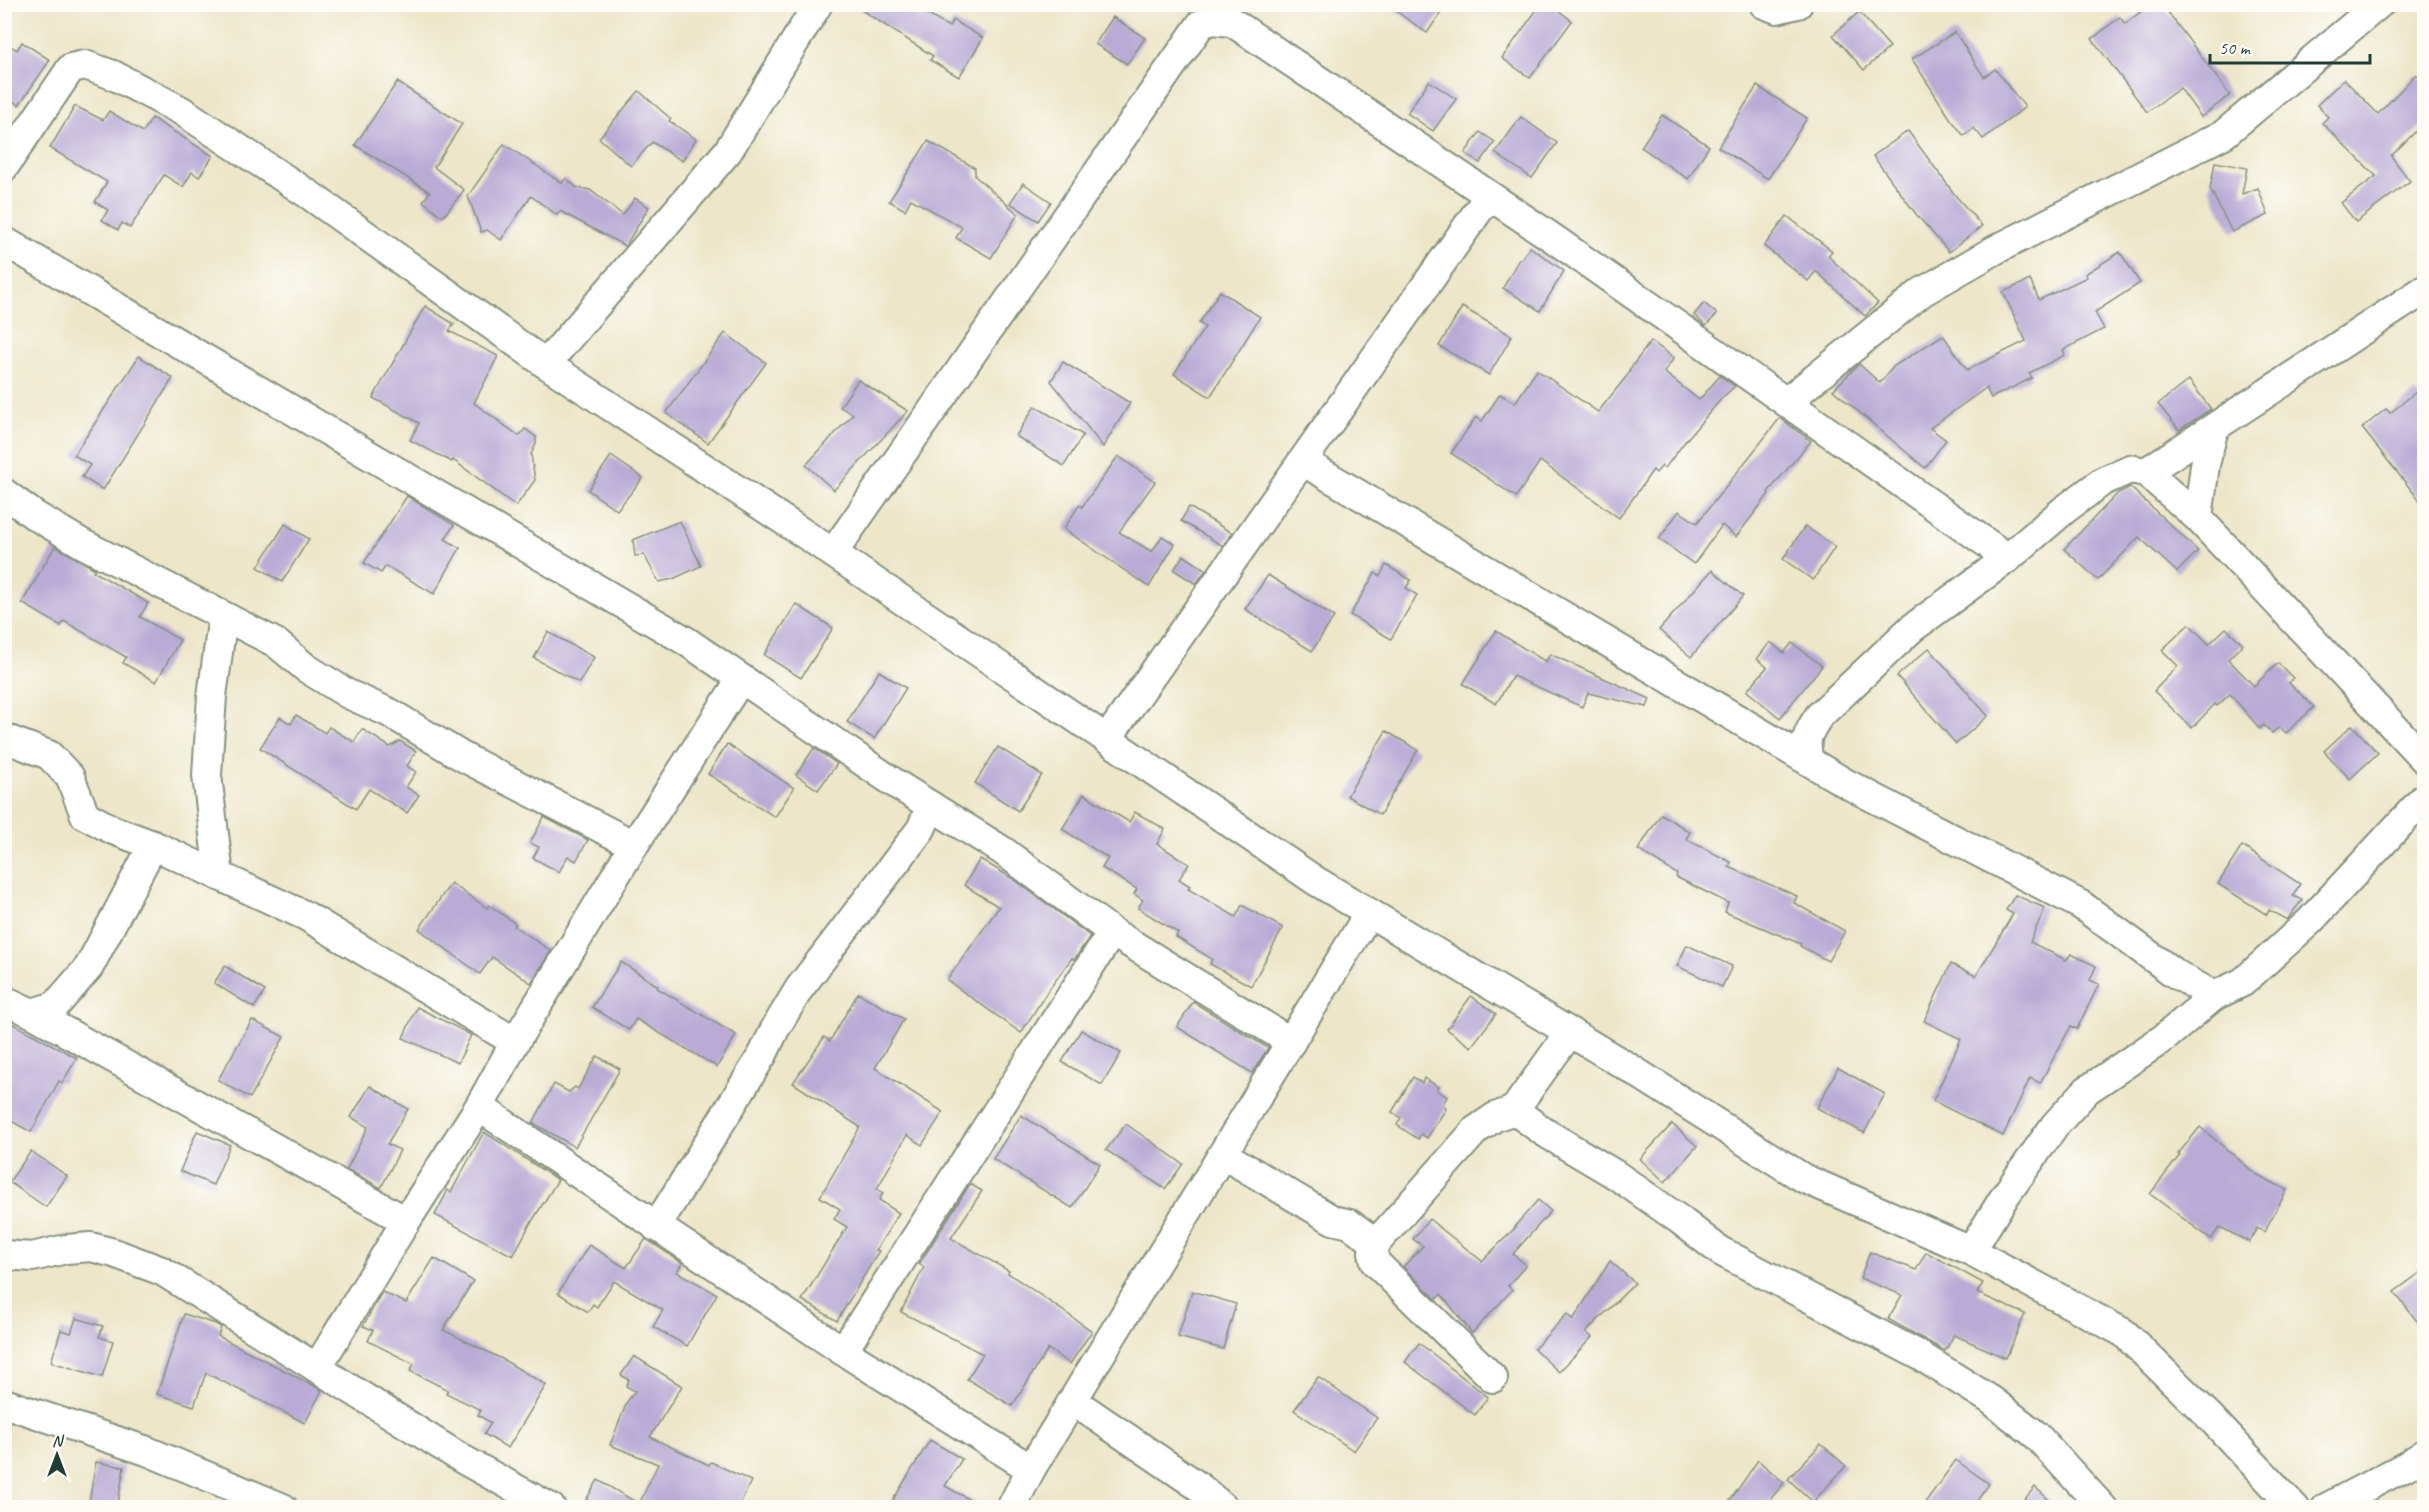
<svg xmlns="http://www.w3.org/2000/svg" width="2429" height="1512" font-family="Caveat,sans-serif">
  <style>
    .building { fill: #b9abd6 }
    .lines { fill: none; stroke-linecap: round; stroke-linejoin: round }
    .minor-casing { stroke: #86927e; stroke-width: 32 }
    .minor { stroke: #fff; stroke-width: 28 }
  </style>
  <rect width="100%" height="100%" fill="#fdfcf7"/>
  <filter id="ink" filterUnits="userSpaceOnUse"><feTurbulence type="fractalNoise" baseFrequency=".0167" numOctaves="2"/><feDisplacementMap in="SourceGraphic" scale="12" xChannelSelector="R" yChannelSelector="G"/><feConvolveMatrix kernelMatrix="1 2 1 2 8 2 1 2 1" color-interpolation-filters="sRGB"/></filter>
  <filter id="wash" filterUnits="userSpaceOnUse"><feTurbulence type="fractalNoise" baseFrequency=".008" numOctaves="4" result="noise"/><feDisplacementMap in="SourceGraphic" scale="24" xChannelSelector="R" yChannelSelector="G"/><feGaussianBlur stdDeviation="1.35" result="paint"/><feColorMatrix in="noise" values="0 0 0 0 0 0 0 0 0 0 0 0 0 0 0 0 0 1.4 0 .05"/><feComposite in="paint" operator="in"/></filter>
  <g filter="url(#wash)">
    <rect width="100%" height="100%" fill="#ede6c9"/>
    <g id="blocks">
      <!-- building -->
      <g class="building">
        <path d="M852 4H909L949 27 953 20 983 38 959 77 930 60 933 56Z"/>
        <path d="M1386 4H1447L1427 33Z"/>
        <path d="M1541 4H1550L1572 21 1530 78 1502 58Z"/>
        <path d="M2151 4H2162L2230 95 2201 117 2180 88 2147 112 2092 39 2120 17 2125 24Z"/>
        <path d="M1859 12 1890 47 1864 70 1833 35Z"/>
        <path d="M1113 17 1145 38 1127 64 1095 44Z"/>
        <path d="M1955 32 1984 77 1995 69 2025 107 1983 139 1974 128 1964 136 1950 118 1912 59Z"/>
        <path d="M4 42 17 50 22 42 50 60 19 105 4 96Z"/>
        <path d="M2416 74 2424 82V123L2391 156 2410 181 2356 222 2341 203 2376 176 2322 123 2328 117 2317 105 2344 79 2378 114Z"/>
        <path d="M1429 81 1456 99 1433 131 1407 113Z"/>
        <path d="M397 82 462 124 434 167 464 190 443 217 423 201 430 192 355 145Z"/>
        <path d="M1757 86 1807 118 1768 179 1718 147Z"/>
        <path d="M639 91 671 119 669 121 696 139 682 161 652 142 631 166 599 138Z"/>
        <path d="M75 106 103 120 109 111 143 132 152 118 213 156 199 177 192 172 183 187 164 175 130 228 122 223 118 230 102 220 108 210 95 202 107 182 50 148Z"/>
        <path d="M1662 115 1709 146 1688 179 1641 147Z"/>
        <path d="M1521 117 1557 143 1532 178 1495 153Z"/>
        <path d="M1908 131 1955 195 1982 226 1949 252 1916 214 1873 156Z"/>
        <path d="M1480 132 1495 142 1480 163 1465 153Z"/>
        <path d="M928 141 975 168V176L1018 214 991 258 956 238 962 227 911 199 905 210 889 201Z"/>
        <path d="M504 144 562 183 566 178 576 187 590 190 623 215 635 198 649 207 626 245 625 246 560 211 557 215 531 196 501 240 487 230 481 232 468 196Z"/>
        <path d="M2215 162 2247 168 2242 194 2258 188 2268 215 2232 232 2210 189Z"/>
        <path d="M1023 183 1051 202 1038 221 1010 203Z"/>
        <path d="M1787 216 1832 251 1828 256 1878 303 1865 316 1816 271 1808 281 1764 246Z"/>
        <path d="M1530 247 1564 271 1540 311 1503 288 1519 259H1521Z"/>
        <path d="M2120 252 2140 283 2095 312 2104 329 2063 350 2065 355 2029 373 2032 378 1991 398 1986 388 1930 428 1946 440 1925 468 1833 390 1859 364 1880 383 1894 366 1943 335 1967 370 2026 341 2003 292 2030 280 2039 300 2087 277 2085 274Z"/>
        <path d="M1220 291 1260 317 1210 397 1174 374 1205 327 1199 323Z"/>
        <path d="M1704 303 1717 314 1706 326 1694 315Z"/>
        <path d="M425 306 454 324 449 331 498 356 474 403 519 436 525 429 536 437V444L531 454 535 480 516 506 453 460 452 462 410 440 419 423 373 398Z"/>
        <path d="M1462 307 1512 336 1489 375 1439 346Z"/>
        <path d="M725 333 766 363 708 443 666 413Z"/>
        <path d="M1651 341 1674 358 1664 372 1699 400 1720 376 1735 386 1722 398 1687 439 1665 468 1662 466 1656 473 1653 470 1619 518 1540 461 1516 497 1451 453 1476 417 1482 421 1500 394 1515 403 1537 370 1598 412 1630 372 1629 370Z"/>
        <path d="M139 356 173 378 103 490 82 477 90 465 74 455Z"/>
        <path d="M1063 362 1130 403 1103 447 1051 381Z"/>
        <path d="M858 380 908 411 834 490 806 465 853 414 840 407Z"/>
        <path d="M2189 380 2211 409 2179 430 2158 404Z"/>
        <path d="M2416 392 2424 403V506L2362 428 2386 409 2390 413Z"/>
        <path d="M1035 406 1083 435 1064 466 1016 436Z"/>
        <path d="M1780 418 1811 441 1768 492 1769 494 1736 537 1722 525 1694 564 1659 539 1679 511 1697 523Z"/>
        <path d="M611 456 643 478 617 510 588 490Z"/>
        <path d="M1118 456 1155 482 1119 532 1152 552 1162 536 1175 544 1149 587 1064 529 1079 505 1082 507Z"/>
        <path d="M2130 487 2198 551 2177 572 2139 537 2098 580 2064 549 2118 493Z"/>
        <path d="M407 496 454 525 445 539 460 548 434 594 386 566 381 573 364 563Z"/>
        <path d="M1189 507 1232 533 1223 546 1181 521Z"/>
        <path d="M680 521 701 566 673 579 659 582 644 555 635 556 633 540Z"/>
        <path d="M285 524 309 539 282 582 258 567Z"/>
        <path d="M1805 526 1835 547 1813 580 1783 559Z"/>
        <path d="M55 546 95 569 93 571 148 603 140 617 180 640 156 682 123 663 126 657 64 621 61 626 22 603Z"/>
        <path d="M1183 555 1206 570 1196 584 1174 570Z"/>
        <path d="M1386 565 1411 580 1406 588 1417 595 1391 639 1350 615 1375 573 1380 576Z"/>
        <path d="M1712 570 1743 596 1691 657 1659 630Z"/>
        <path d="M1268 575 1334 617 1312 651 1245 609Z"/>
        <path d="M796 604 833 628 801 678 764 655Z"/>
        <path d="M2189 624 2209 644 2226 628 2243 644 2228 659 2254 686 2278 663 2293 678 2289 683 2314 707 2286 733 2279 727 2272 733 2264 725 2260 729 2230 694 2217 706 2215 704 2192 728 2154 691 2178 666 2162 650Z"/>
        <path d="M1496 631 1546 662 1550 654 1650 699 1647 707 1588 693 1582 707 1513 676 1496 704 1463 684Z"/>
        <path d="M548 632 594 657 579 683 534 658Z"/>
        <path d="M1770 642 1784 653 1792 643 1822 666 1780 718 1747 691 1767 667 1757 659Z"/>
        <path d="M1929 648 1988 716 1956 744 1897 676Z"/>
        <path d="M879 671 906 688 874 739 847 722Z"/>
        <path d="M296 715 325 733 329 727 354 742 362 729 390 747 400 741 416 751 407 766 416 772 406 787 419 795 407 813 369 789 356 809 260 748 280 717 291 724Z"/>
        <path d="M2352 725 2378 753 2350 779 2324 751Z"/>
        <path d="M1386 731 1418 750 1380 815 1347 796Z"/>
        <path d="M727 744 794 788 775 817 708 774Z"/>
        <path d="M998 747 1042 775 1018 811 975 783Z"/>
        <path d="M814 748 837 764 818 790 796 775Z"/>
        <path d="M1084 794 1129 822 1135 812 1165 829 1157 844 1189 864 1179 879 1190 886 1188 889 1236 917 1242 905 1283 928 1251 986 1210 964 1212 959 1176 937 1178 933 1138 908 1143 900 1134 894 1137 889 1102 868 1108 858 1062 829Z"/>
        <path d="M1661 814 1690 832 1686 839 1731 862 1729 867 1797 896 1794 903 1845 931 1828 961 1800 946 1801 944 1725 912 1728 903 1676 877 1677 874 1638 850Z"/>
        <path d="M544 817 588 840 576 861 568 856 559 872 533 858 539 847 530 843Z"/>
        <path d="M2242 846 2300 884 2293 896 2302 900 2287 920 2269 910 2267 915 2218 884Z"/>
        <path d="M980 859 1015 880 1090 936 1074 960 1072 958 1047 992 1021 1033 947 980 999 907 964 885Z"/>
        <path d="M451 883 487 908 489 905 516 924 514 926 551 951 531 983 492 957 480 974 419 929Z"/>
        <path d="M2015 895 2045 908 2030 942 2066 960 2071 954 2096 966 2090 980 2099 984 2077 1029 2071 1026 2040 1083 2030 1078 2003 1136 1933 1101 1961 1039 1924 1021 1951 964 1976 976 2013 914 2006 910Z"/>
        <path d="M1687 945 1732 966 1722 987 1677 966Z"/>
        <path d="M621 962 658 986 657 988 736 1035 717 1067 636 1019 629 1030 592 1007Z"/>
        <path d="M225 966 265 991 254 1008 214 983Z"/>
        <path d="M858 993 904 1019 875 1068 943 1112 922 1145 907 1135 877 1189 883 1193 879 1200 899 1213 876 1250 879 1251 837 1321 802 1300 847 1227 834 1219 840 1209 820 1197 860 1127 793 1083 824 1037 830 1041Z"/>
        <path d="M1471 996 1496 1014 1471 1047 1447 1029Z"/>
        <path d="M1193 1002 1268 1048 1252 1073 1177 1027Z"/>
        <path d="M417 1007 471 1035 458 1063 403 1038Z"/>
        <path d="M4 1019 77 1058 62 1083 59 1081 31 1132 4 1117Z"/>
        <path d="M252 1020 284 1037 250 1098 218 1080Z"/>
        <path d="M1081 1030 1121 1053 1102 1085 1062 1062Z"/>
        <path d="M597 1056 620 1069 575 1147 533 1123 554 1084 569 1092 575 1087 578 1089Z"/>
        <path d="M1838 1068 1885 1094 1864 1133 1817 1108Z"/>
        <path d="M1413 1077 1422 1083 1424 1078 1439 1087 1437 1090 1447 1097 1443 1104 1446 1109 1427 1138 1421 1134 1418 1139 1397 1125 1401 1118 1392 1112Z"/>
        <path d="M370 1086 408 1109 387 1144 400 1150 381 1188 347 1169 368 1127 351 1117Z"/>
        <path d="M1021 1115 1100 1164 1072 1208 993 1159Z"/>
        <path d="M1126 1124 1183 1164 1165 1189 1106 1150Z"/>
        <path d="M1672 1124 1697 1146 1665 1182 1640 1159Z"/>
        <path d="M2200 1127 2256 1174 2287 1190 2264 1232 2257 1228 2249 1242 2220 1227 2211 1239 2150 1194 2180 1155 2178 1154Z"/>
        <path d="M197 1131 230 1145 213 1185 180 1171Z"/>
        <path d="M484 1132 558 1180 529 1226 513 1256 435 1215 448 1190 451 1192Z"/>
        <path d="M31 1151 67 1176 46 1207 9 1182Z"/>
        <path d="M970 1184 982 1191 951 1238 1009 1271 1008 1273 1092 1331 1070 1364 1048 1349 1012 1406 967 1379 983 1354 901 1312 924 1267 919 1264Z"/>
        <path d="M1538 1200 1551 1211 1513 1254 1526 1265 1508 1286 1512 1290 1472 1333 1441 1294 1436 1299 1403 1267 1423 1246 1413 1239 1429 1219 1482 1261 1516 1227 1515 1226Z"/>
        <path d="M646 1239 682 1263 677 1272 717 1294 687 1346 653 1327 663 1310 614 1281 597 1307 593 1304 588 1312 558 1293 589 1245 626 1268Z"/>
        <path d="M1870 1252 1916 1270 1926 1252 1983 1283 1977 1293 2025 1314 2006 1358 1954 1335 1945 1351 1888 1319 1902 1295 1860 1278Z"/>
        <path d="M434 1258 473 1281 443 1330 502 1359 546 1385 508 1448 484 1434 491 1423 478 1415 481 1410 446 1393 448 1390 410 1371 414 1364 368 1341 373 1330 363 1326 382 1292 406 1303Z"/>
        <path d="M1610 1261 1635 1283 1586 1332 1592 1337 1559 1372 1534 1349 1567 1314 1573 1320Z"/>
        <path d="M2424 1270V1330L2394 1292Z"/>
        <path d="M1192 1291 1236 1304 1223 1349 1178 1337Z"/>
        <path d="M184 1314 216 1324 221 1327 218 1336 322 1390 305 1423 206 1373 194 1406 157 1394Z"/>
        <path d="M76 1318 103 1326 99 1337 113 1341 102 1377 51 1362 61 1330 71 1333Z"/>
        <path d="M1419 1343 1488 1397 1475 1415 1405 1362Z"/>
        <path d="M634 1356 682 1386 650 1437 709 1465 711 1462 751 1481 738 1508H599L586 1500 598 1480 639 1504 658 1464 610 1445 627 1402 635 1391 626 1386 629 1380 621 1375Z"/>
        <path d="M1318 1377 1377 1418 1354 1451 1294 1410Z"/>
        <path d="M930 1440 962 1459 945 1486 985 1508H888Z"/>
        <path d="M1821 1444 1846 1466 1813 1502 1788 1479Z"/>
        <path d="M1758 1460 1784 1483 1763 1508H1725Z"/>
        <path d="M1956 1460 1989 1484 1972 1508H1921Z"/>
        <path d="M96 1462 124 1467 117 1508H88Z"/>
        <path d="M2035 1487 2058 1508H2017Z"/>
      </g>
    </g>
  </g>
  <g filter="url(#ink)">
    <use href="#blocks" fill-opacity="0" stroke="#86927e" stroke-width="1.5"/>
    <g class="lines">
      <!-- minor casing -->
      <g class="minor-casing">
        <g id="minor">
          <path d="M1764 4 1777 9 1798 4"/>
          <path d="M4 167 71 68 85 65 113 75 182 111 311 196 546 364 812 539 1316 881 1628 1067 1803 1178 1971 1251 2124 1333 2210 1417 2295 1508"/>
          <path d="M4 241 686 641 896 784 1003 851 1112 932 1291 1042"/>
          <path d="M546 364 728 151 818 4"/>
          <path d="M1786 402 1922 292 1995 250 2224 134 2379 4"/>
          <path d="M1304 462 1847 784 2081 905 2174 973 2214 996 2243 982 2310 921 2424 798"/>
          <path d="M2146 472 2424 290"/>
          <path d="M4 493 34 515 83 544 276 643 306 668 348 694 390 713 463 757 634 845"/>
          <path d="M2198 518 2205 465 2214 428"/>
          <path d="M833 553 1201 24 1213 20 1232 22 1554 239 2008 558"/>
          <path d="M4 738 49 755 70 777 85 815 113 830 153 845 306 916 515 1042 479 1107 843 1351 1031 1469"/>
          <path d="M1107 739 1488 197"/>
          <path d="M1809 761C1804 739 1807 734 1819 716L1911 629 2008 558 2064 510 2103 481 2130 469 2146 472 2198 518 2424 759"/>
          <path d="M219 876 207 775 212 696 223 616"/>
          <path d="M4 1000 32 1013 55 1006 89 967 153 845"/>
          <path d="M32 1013 406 1221 317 1368"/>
          <path d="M515 1042 634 845 741 679"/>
          <path d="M1514 1110 1570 1032"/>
          <path d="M1224 1155 1333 1220 1350 1224 1376 1243 1476 1130 1495 1117 1514 1110 1544 1132 1616 1175 1680 1220 1720 1251 1919 1355 1991 1400 2036 1435 2103 1508"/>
          <path d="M406 1221 479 1107"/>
          <path d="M656 1227 763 1054 775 1029 799 989 921 829 931 806"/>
          <path d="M1376 1243 1373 1252 1375 1262 1493 1378"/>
          <path d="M1971 1251 2005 1196 2055 1125 2087 1090 2164 1038 2214 996"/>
          <path d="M4 1255 32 1257 66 1249 91 1247 114 1253 162 1271 464 1460 551 1508"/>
          <path d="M843 1351 1112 932"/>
          <path d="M1073 1401 1198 1486 1224 1508"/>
          <path d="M4 1403 147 1451 283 1508"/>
          <path d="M1011 1508 1031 1469 1369 913"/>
          <path d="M2326 1508 2406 1466 2424 1454"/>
        </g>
      </g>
      <!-- minor -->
      <use href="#minor" class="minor"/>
    </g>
  </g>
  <!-- margin -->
  <rect width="2429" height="1512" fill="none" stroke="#fdfcf7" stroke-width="24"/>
  <!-- north arrow -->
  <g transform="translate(57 1455)" stroke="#fdfcf7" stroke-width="4.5" paint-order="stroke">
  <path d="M0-4.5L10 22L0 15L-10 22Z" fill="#1f3d34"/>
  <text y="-9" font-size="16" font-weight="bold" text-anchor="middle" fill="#1f3d34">N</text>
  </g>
  <!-- scale -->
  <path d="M2210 54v9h160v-9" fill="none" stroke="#1f3d34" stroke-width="3"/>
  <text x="2219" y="54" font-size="18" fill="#1f3d34" stroke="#fdfcf7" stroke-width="4.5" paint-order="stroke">50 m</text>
</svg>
